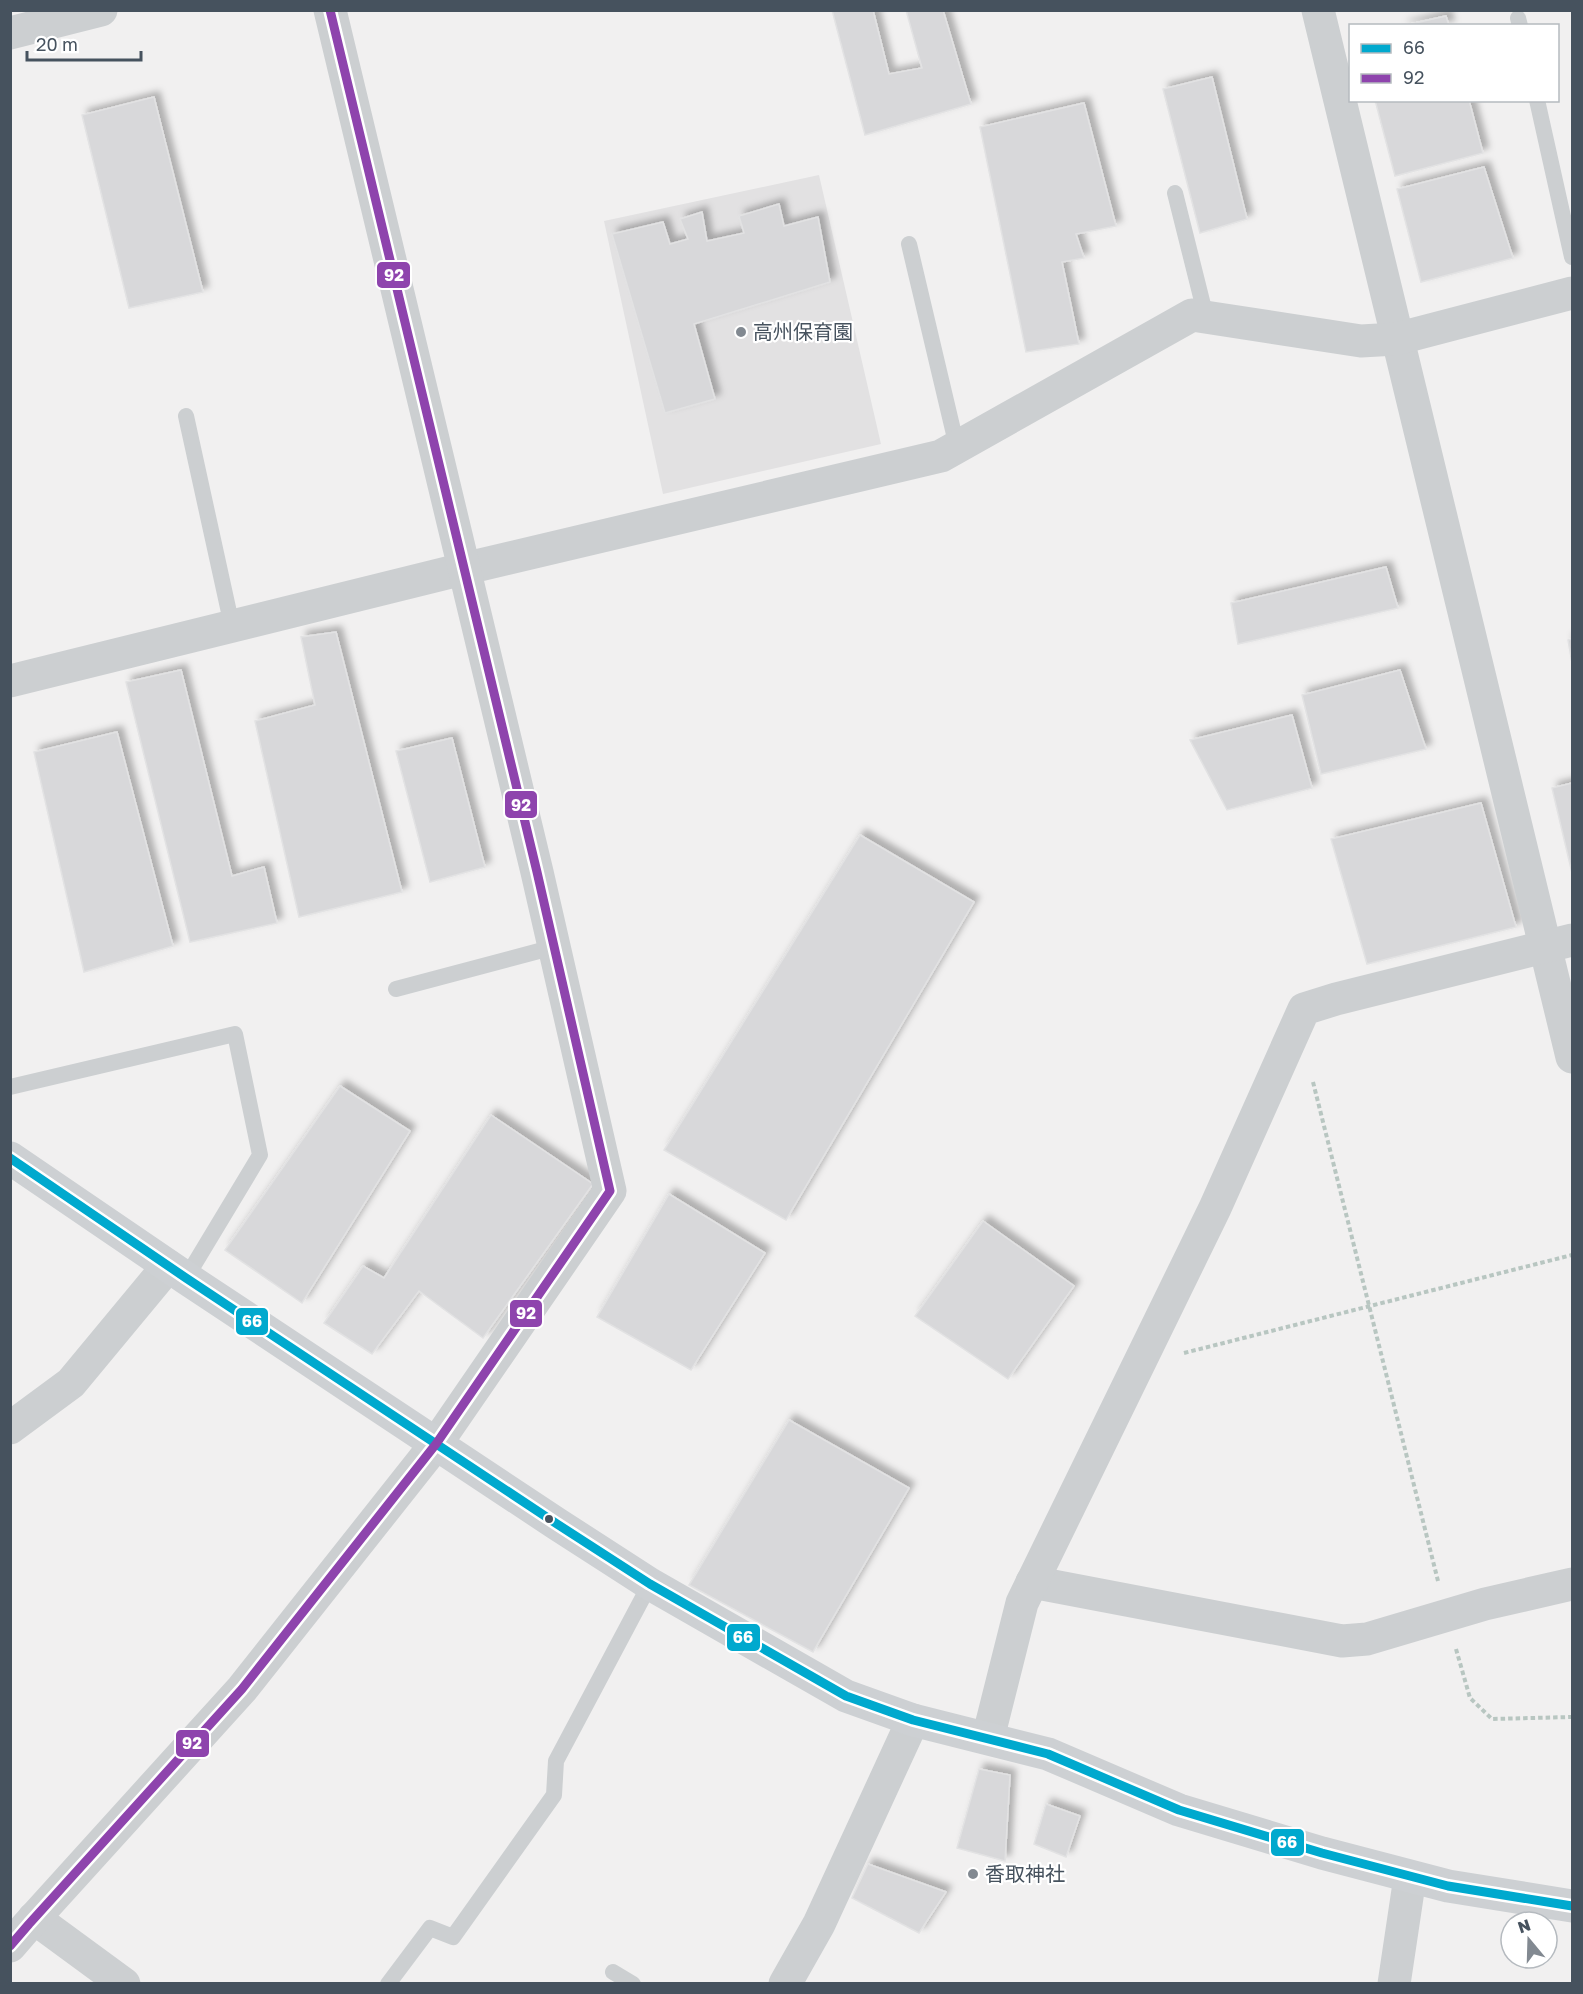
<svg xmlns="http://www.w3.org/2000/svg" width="1583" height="1994" font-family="'Golos Text','Noto Sans JP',sans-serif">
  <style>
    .education { fill: #e2e1e2 }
    .building { fill: #d8d8da; stroke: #e2e2e3; stroke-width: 1.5; filter: url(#shadow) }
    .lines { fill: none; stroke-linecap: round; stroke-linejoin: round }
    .path { stroke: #b8c6c1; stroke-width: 4; stroke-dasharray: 4.5 3; stroke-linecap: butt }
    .lane { stroke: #cccfd1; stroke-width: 16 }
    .street { stroke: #cccfd1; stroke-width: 33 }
    .secondary { stroke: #cdd0d3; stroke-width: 33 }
    .bus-1-casing { stroke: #fff; stroke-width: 14 }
    .bus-2-casing { stroke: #fff; stroke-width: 14 }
    .bus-1 { stroke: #00a9ce; stroke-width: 9 }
    .bus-2 { stroke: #8e44ad; stroke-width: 9 }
    .poi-dot { fill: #828991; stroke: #fff; stroke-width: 2 }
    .bus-dot { fill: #46525e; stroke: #fff; stroke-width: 2 }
    .labels { text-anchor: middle; stroke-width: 4.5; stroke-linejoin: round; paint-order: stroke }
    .poi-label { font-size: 20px; fill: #46525e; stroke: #fff; text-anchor: start }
    .line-badge { stroke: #fff; stroke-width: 2 }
    .badge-label { font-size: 16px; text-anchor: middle; font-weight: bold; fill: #fff }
  </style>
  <defs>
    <filter id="shadow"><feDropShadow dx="5.5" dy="-5.5" stdDeviation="3" flood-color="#0004"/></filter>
  </defs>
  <rect width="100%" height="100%" fill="#f1f0f0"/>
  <!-- education -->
  <path class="education" d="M819 175 881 444 663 494 604 221Z"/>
  <!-- building -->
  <g class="building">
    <path d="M832 10H873L889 74 922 68 906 10H943L971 104 865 135Z"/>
    <path d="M1446 16 1449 26H1402Z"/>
    <path d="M1212 77 1247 219 1200 233 1163 89Z"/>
    <path d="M154 97 203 292 129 308 82 115Z"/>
    <path d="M1375 100H1469L1483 153 1395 176Z"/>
    <path d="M1084 103 1116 226 1076 234 1084 258 1062 262 1079 344 1026 352 980 127Z"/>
    <path d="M1484 167 1513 258 1421 282 1397 189Z"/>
    <path d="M779 204 784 226 818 217 830 282 694 324 715 399 665 413 612 234 663 222 670 244 688 239 680 219 702 212 707 241 744 233 739 216Z"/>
    <path d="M1386 567 1398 608 1238 644 1231 603Z"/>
    <path d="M336 632 402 892 299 917 255 721 315 705 301 637Z"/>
    <path d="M1572 639V663L1568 640Z"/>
    <path d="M181 670 232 876 264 867 277 923 190 942 126 682Z"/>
    <path d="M1400 670 1426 749 1321 774 1302 695Z"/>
    <path d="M1292 715 1312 788 1227 810 1190 740Z"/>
    <path d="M117 732 173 946 84 972 34 752Z"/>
    <path d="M452 738 485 867 430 882 396 751Z"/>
    <path d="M1572 783V873L1552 788Z"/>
    <path d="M1481 803 1516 927 1367 964 1331 839Z"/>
    <path d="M860 835 974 902 786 1220 664 1150Z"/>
    <path d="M340 1086 410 1131 302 1303 225 1250Z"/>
    <path d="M491 1115 593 1184 483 1338 419 1291 372 1354 324 1323 363 1266 384 1278Z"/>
    <path d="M669 1194 765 1253 691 1370 597 1317Z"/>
    <path d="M983 1221 1074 1286 1008 1379 915 1316Z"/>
    <path d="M789 1420 909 1488 813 1652 689 1585Z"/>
    <path d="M979 1769 1010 1775 1005 1861 957 1848Z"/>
    <path d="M1046 1804 1080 1816 1066 1857 1034 1844Z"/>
    <path d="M868 1864 946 1892 919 1933 852 1898Z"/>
  </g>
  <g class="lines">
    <!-- path -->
    <g class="path">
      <path d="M1313 1082 1438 1581"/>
      <path d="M1184 1353 1572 1255"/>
      <path d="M1456 1649 1470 1698 1492 1719 1572 1717"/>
    </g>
    <!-- lane -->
    <g class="lane">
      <path d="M1518 18 1520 26"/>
      <path d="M1537 100 1572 257"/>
      <path d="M1175 193 1206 317"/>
      <path d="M909 244 957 447"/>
      <path d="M186 416 232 626"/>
      <path d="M396 989 554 947"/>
      <path d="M10 1087 235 1034 260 1155 186 1278"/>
      <path d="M613 1972 633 1984"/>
      <path d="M388 1984 430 1928 453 1937 554 1795 556 1761 650 1584"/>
    </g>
    <!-- street -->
    <g class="street">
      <path d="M1318 10 1572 1057"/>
      <path d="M10 33 101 10"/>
      <path d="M10 681 463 569 941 456 1192 315 1361 341 1396 339 1572 293"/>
      <path d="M10 1428 71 1383 168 1266"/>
      <path d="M1032 1582 1342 1641 1367 1639 1485 1604 1572 1584"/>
      <path d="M988 1738 1022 1603 1215 1208 1304 1009 1336 999 1572 940"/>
      <path d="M34 1918 124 1984"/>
      <path d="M10 1946 29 1924 242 1689 436 1444 610 1191 537 872 330 10"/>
      <path d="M785 1984 819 1924 913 1720"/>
      <path d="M1394 1984 1410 1877"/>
    </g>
    <!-- secondary -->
    <path class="secondary" d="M10 1158 186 1278 557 1524 650 1584 846 1696 913 1720 1048 1754 1179 1810 1322 1853 1448 1886 1572 1906"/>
    <!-- bus-1 casing -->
    <g class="bus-1-casing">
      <path id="bus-1" d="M10 1158 186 1278 557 1524 650 1584 846 1696 913 1720 1048 1754 1179 1810 1322 1853 1448 1886 1572 1906"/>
    </g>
    <!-- bus-2 casing -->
    <g class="bus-2-casing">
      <path id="bus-2" d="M10 1946 29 1924 242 1689 436 1444 610 1191 537 872 330 10"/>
    </g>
    <!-- bus-1 -->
    <use href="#bus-1" class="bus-1"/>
    <!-- bus-2 -->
    <use href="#bus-2" class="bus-2"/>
  </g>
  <!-- markers -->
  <g class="poi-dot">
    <circle cx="741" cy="332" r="6"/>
    <circle cx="973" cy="1874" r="6"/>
  </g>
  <circle class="bus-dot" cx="549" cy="1519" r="5"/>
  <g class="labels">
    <!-- poi labels -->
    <g class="poi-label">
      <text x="753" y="339">高州保育園</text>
      <text x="985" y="1881">香取神社</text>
    </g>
  </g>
  <g class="line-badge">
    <rect x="376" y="261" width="35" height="28" rx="6" fill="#8e44ad"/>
    <rect x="504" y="790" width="34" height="29" rx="6" fill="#8e44ad"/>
    <rect x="509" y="1299" width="34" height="29" rx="6" fill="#8e44ad"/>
    <rect x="235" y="1307" width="34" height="29" rx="6" fill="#00a9ce"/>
    <rect x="726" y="1623" width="35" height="29" rx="6" fill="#00a9ce"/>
    <rect x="175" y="1729" width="35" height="29" rx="6" fill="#8e44ad"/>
    <rect x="1270" y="1828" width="35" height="29" rx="6" fill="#00a9ce"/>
  </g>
  <g class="badge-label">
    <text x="394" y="281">92</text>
    <text x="521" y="811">92</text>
    <text x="526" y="1319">92</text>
    <text x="252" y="1327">66</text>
    <text x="743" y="1643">66</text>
    <text x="192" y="1749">92</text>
    <text x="1287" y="1848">66</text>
  </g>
  <!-- border -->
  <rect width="1583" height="1994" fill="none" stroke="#46525e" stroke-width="24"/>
  <!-- legend -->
  <rect x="1349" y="24" width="210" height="78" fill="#ffffff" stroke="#b5babf" stroke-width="1.5"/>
  <rect x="1361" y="44" width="30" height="9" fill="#00a9ce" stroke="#b5babf" stroke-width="1.5"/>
  <text x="1403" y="54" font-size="18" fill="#46525e">66</text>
  <rect x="1361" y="74" width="30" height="9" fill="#8e44ad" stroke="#b5babf" stroke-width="1.5"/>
  <text x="1403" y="84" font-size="18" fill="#46525e">92</text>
  <!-- north arrow -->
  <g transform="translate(1529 1940) rotate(341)"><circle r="28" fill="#ffffff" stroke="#b5babf" stroke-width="1.5"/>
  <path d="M0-4.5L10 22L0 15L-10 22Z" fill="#828991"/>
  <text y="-9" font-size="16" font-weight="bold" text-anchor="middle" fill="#46525e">N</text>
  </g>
  <!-- scale -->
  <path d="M27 51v9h114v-9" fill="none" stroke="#46525e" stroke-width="3"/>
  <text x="36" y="51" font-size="18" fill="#46525e" stroke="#ffffff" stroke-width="4.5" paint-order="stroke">20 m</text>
</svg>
